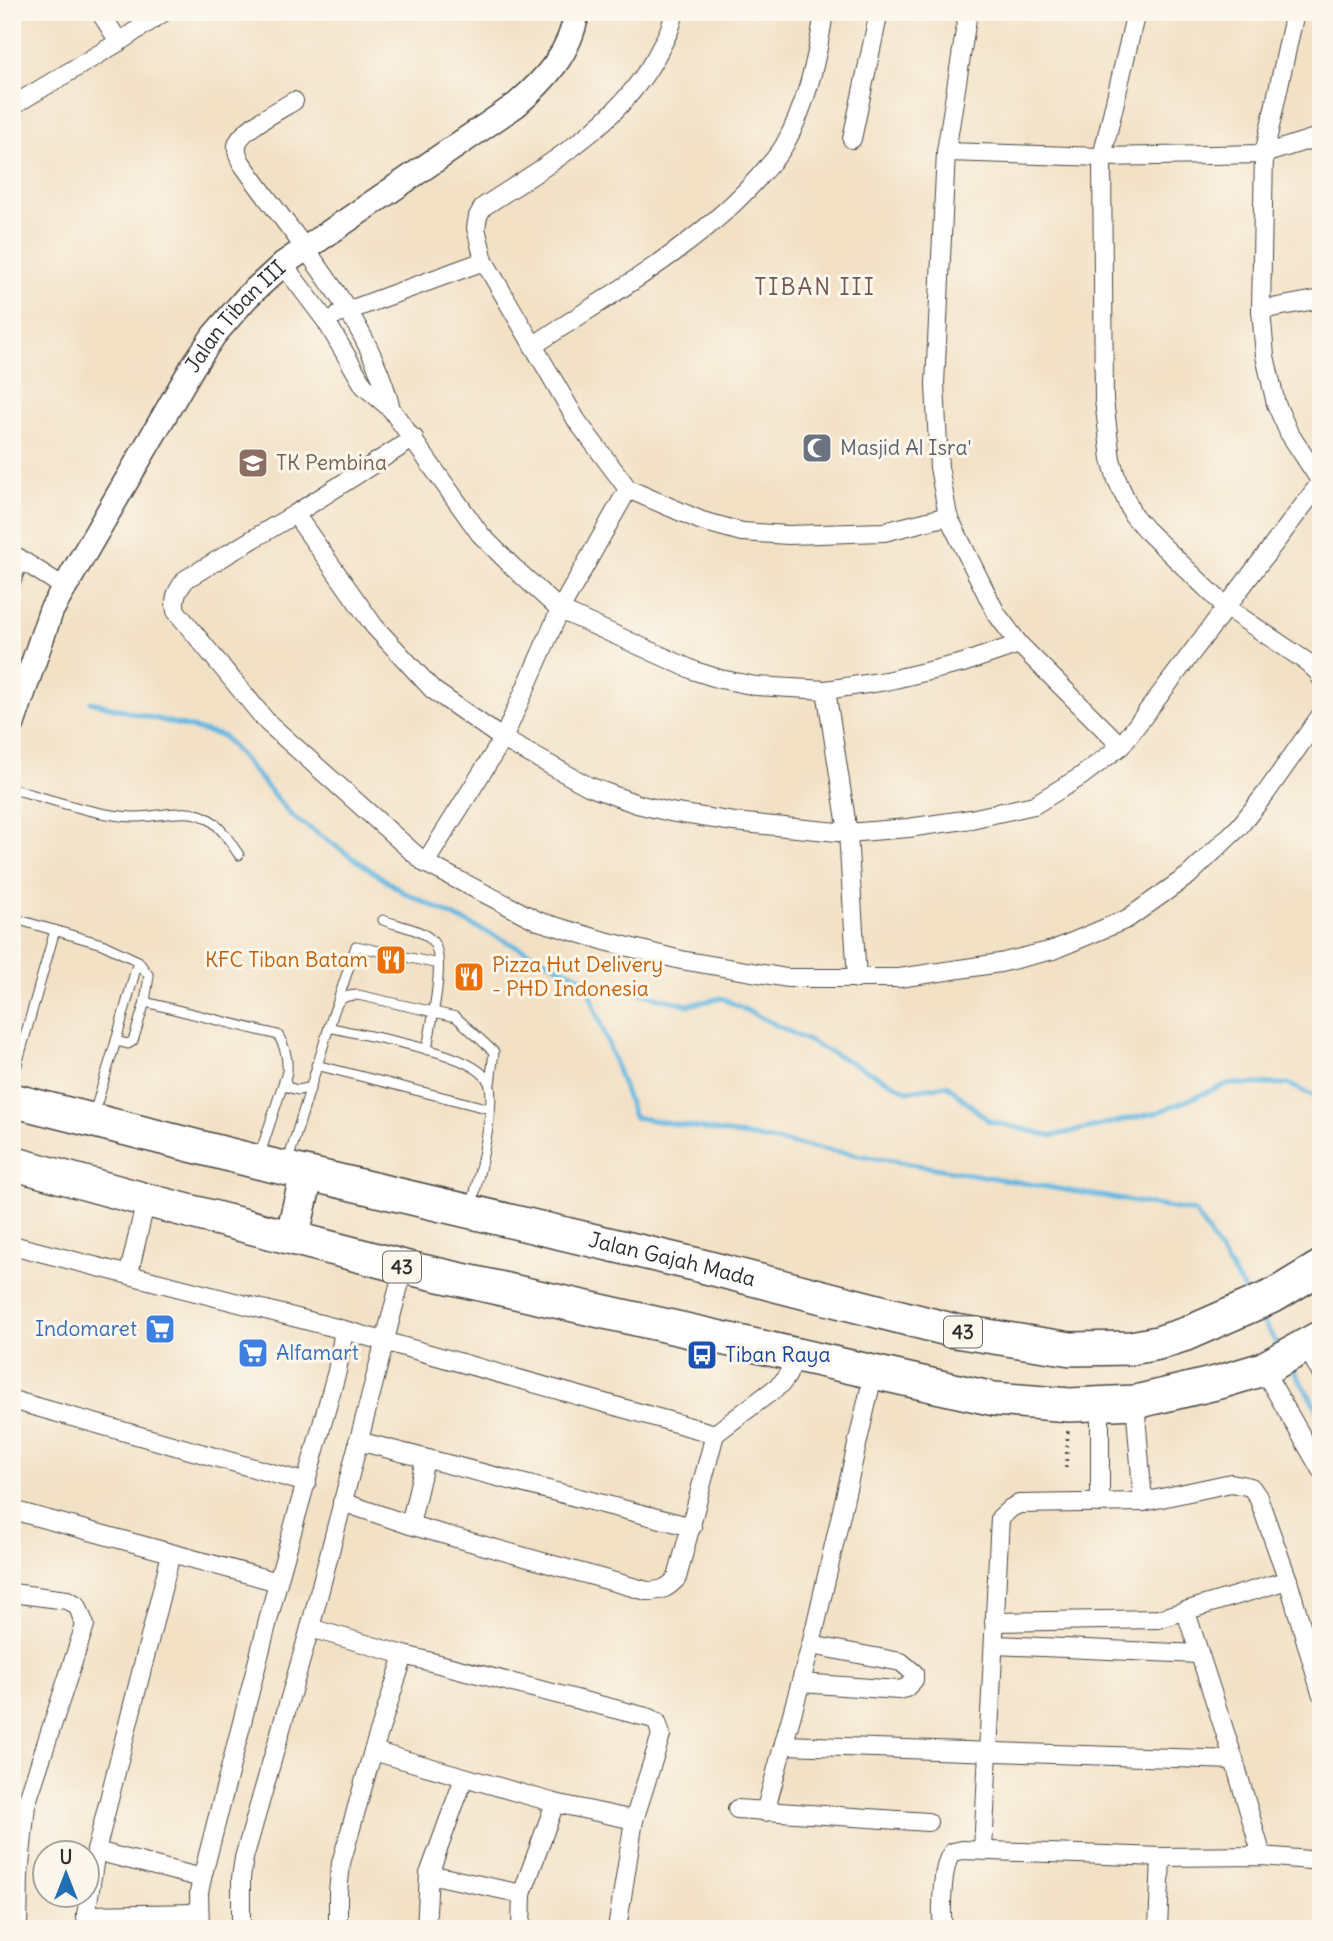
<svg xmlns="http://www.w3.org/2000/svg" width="1333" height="1941" font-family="Delius,sans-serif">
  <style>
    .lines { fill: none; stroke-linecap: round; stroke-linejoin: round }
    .stream { stroke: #66b8e1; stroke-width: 5 }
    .lane-casing { stroke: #494642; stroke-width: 11 }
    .street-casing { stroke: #494642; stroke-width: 20 }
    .secondary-casing { stroke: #494642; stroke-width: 27 }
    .highway-casing { stroke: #494642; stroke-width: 36 }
    .path { stroke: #494642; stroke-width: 3.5; stroke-dasharray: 2 5; stroke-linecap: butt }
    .lane { stroke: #fff; stroke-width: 9 }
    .street { stroke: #fff; stroke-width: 18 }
    .secondary { stroke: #fff; stroke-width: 24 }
    .highway { stroke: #fff; stroke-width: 33 }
    .labels { text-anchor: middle; stroke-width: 6; stroke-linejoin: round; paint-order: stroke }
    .shield { fill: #fbf7ec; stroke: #696865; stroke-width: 2 }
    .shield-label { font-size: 19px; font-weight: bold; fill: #2b2b2b }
    .street-label { font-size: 21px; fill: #2b2b2b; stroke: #fbf7ec }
    .worship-label { font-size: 21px; fill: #5b616d; stroke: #fbf7ec; text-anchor: start }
    .education-label { font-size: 21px; fill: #785e54; stroke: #fbf7ec; text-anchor: start }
    .food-label { font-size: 21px; fill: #c56008; stroke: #fbf7ec; text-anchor: end }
    .shop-label { font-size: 21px; fill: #366cbe; stroke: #fbf7ec; text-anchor: end }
    .transit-label { font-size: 21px; fill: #164399; stroke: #fbf7ec; text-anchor: start }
    .neighbourhood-label { font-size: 23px; letter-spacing: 2px; fill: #725652; stroke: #fbf7ec }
  </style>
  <rect width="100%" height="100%" fill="#fbf7ec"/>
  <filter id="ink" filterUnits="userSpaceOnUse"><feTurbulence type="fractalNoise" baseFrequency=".0143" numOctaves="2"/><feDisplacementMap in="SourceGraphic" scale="14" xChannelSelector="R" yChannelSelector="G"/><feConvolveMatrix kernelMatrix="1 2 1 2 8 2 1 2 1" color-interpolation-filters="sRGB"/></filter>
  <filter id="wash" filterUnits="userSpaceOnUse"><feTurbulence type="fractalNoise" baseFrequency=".00686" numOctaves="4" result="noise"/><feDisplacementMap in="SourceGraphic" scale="28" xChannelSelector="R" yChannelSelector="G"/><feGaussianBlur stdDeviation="1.57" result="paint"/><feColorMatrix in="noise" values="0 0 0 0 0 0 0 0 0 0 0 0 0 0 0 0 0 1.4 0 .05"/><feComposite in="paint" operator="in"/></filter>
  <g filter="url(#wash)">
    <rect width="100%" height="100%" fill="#f3e1c6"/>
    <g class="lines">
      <!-- stream -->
      <g class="stream">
        <path d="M91 702 223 736 292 816 403 892 585 979 688 1005 722 998 908 1091 947 1085 989 1121 1052 1136 1156 1113 1227 1084H1288L1321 1099"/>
        <path d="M585 979 634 1117 1195 1212 1248 1296"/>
        <path d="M1258 1314 1279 1347"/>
        <path d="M1292 1367 1321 1415"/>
      </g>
    </g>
  </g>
  <g filter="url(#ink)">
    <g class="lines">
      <!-- lane casing -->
      <g class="lane-casing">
        <g id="lane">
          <path d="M12 789C51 799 93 815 133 817 155 818 187 806 207 818 221 826 230 842 239 855"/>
          <path d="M12 918 102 944 138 961 149 976 145 1002 278 1035C285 1047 288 1057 287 1072L259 1157"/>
          <path d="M383 920C398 926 423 929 433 942 447 958 430 1028 427 1050"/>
          <path d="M338 1000 356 946 438 964"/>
          <path d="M329 1027C336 1008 334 995 358 995L456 1017 494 1052 490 1084"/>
          <path d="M116 1041 138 961"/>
          <path d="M316 1065 490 1109"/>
          <path d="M285 1079 287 1087 298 1090 308 1088"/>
          <path d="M12 1082 55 930"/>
          <path d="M94 1113 116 1041 128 1044 133 1041 145 1002"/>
          <path d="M287 1164 329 1027C361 1036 477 1051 489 1083 497 1104 477 1181 472 1206"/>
        </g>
      </g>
      <!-- street casing -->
      <g class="street-casing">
        <g id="street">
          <path d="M100 12 119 42"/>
          <path d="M674 12C673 25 667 35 661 47 624 122 550 163 483 207L478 216 476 228 484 261 577 421 628 489 702 521 742 532 788 535 884 532 948 516"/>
          <path d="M968 12 946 152 935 384 939 467 948 516 996 613 1019 644 1121 746"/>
          <path d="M1136 12 1102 157 1104 400 1111 459 1117 480 1133 515 1146 530 1227 608 1307 662 1318 672 1321 678"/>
          <path d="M294 101C281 109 238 131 237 146 236 151 239 158 241 162 295 240 368 315 391 409"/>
          <path d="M12 106 119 42 164 12"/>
          <path d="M852 139 879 12"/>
          <path d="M946 152 1102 157 1264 154 1321 136"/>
          <path d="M283 264 326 321 364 386 391 409 480 534 514 568 560 610 695 671 720 679 756 686 826 690 886 681 963 663 1019 644"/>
          <path d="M1261 310 1321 299"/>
          <path d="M339 314 484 261"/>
          <path d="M533 346C610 294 696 248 758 178 767 167 778 157 785 144 806 106 818 55 824 12"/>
          <path d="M414 438 295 514 186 579C177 591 173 597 176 611L267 722 425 863 538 921 605 941 681 960 787 978H899L1000 963 1053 950 1127 919 1189 875 1239 827 1266 793 1321 715"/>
          <path d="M295 514 374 626 433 690 503 739 588 786 637 804 670 812 734 822 848 833 908 828 971 819 1034 805 1080 777 1121 746 1321 482 1289 433 1276 404 1265 356 1261 310 1264 154 1295 12"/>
          <path d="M12 554 64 587"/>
          <path d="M12 580 19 558"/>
          <path d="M826 690 848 833 857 979"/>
          <path d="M425 863 503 739 560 610 628 489"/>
          <path d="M12 1245 344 1330 715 1434 781 1384 787 1376 797 1354"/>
          <path d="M129 1273 146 1200"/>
          <path d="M1306 1346 1321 1373"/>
          <path d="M1263 1369 1321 1470"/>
          <path d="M12 1400 307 1483"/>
          <path d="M1135 1402 1143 1502"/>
          <path d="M1100 1404V1503"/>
          <path d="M358 1441 692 1527"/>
          <path d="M342 1502 410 1525 647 1591C661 1591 667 1589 677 1578L715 1434"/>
          <path d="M12 1510 278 1582"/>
          <path d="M410 1525 425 1460"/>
          <path d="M12 1593 67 1600 77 1605 85 1625 26 1805 19 1876 18 1929"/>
          <path d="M1186 1612 1234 1760 1262 1856"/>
          <path d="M994 1622 1158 1619 1288 1580"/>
          <path d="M310 1628 404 1655 373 1751 341 1863 338 1892V1929"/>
          <path d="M995 1645 1199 1654"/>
          <path d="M404 1655 650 1718 657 1722 661 1735 634 1820 617 1929"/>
          <path d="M801 1683 898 1690 906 1688 914 1680V1673L901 1662 811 1645"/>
          <path d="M784 1745 1234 1760"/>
          <path d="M373 1751 555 1803 634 1820"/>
          <path d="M737 1809 928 1822"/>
          <path d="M765 1812 811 1645 874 1371"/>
          <path d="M983 1850 1000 1518 1011 1508 1019 1504 1143 1502 1231 1483 1251 1487 1258 1497 1288 1580 1321 1693"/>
          <path d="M96 1851 202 1878"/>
          <path d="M429 1874 522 1894"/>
          <path d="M86 1915 199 1913"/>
          <path d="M87 1929 86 1915 96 1851 171 1554"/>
          <path d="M200 1929 199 1893 202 1878 278 1582 337 1371 344 1330"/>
          <path d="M241 1929V1878L244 1858 310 1628 404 1267"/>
          <path d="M426 1929 429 1874 464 1778"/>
          <path d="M521 1929 522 1894 555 1803"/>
          <path d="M943 1929C941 1913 941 1862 953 1852L962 1850 1161 1857 1262 1856 1321 1861"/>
          <path d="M1158 1929 1161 1857"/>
        </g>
      </g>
      <!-- secondary casing -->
      <g class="secondary-casing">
        <g id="secondary">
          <path id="s1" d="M12 725 51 611 193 366 214 335 247 297 283 264 516 105C546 79 570 53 577 12"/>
        </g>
      </g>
      <!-- highway casing -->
      <g class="highway-casing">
        <g id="highway">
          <path id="s2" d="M12 1100 258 1162 694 1264 955 1331 1071 1349 1131 1348 1158 1343 1186 1334 1275 1295 1321 1267"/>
          <path d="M12 1163 146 1200 404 1267 994 1399 1070 1405 1135 1402 1220 1382 1263 1369 1321 1337"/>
          <path d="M292 1237 307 1174"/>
        </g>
      </g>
      <!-- path -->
      <path class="path" d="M1066 1468 1068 1428"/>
      <!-- lane -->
      <use href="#lane" class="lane"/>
      <!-- street -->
      <use href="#street" class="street"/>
      <!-- secondary -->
      <use href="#secondary" class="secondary"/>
      <!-- highway -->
      <use href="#highway" class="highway"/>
    </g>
  </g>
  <!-- icons -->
  <defs>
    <g id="mosque-square" transform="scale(1.575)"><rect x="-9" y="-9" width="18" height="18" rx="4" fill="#6b7280" stroke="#fbf7ec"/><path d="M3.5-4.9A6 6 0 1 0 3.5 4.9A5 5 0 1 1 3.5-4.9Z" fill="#fff"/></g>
    <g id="school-square" transform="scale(1.575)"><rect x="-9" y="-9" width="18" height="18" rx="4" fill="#8d6e63" stroke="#fbf7ec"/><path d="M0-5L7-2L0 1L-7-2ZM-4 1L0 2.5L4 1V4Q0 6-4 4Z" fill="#fff"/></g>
    <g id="restaurant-square" transform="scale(1.575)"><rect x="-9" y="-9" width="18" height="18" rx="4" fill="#e8710a" stroke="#fbf7ec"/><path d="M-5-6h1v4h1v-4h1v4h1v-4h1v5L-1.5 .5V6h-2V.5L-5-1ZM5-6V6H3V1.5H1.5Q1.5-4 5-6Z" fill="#fff"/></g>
    <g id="supermarket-square" transform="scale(1.575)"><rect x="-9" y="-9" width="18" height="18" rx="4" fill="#3f7fe0" stroke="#fbf7ec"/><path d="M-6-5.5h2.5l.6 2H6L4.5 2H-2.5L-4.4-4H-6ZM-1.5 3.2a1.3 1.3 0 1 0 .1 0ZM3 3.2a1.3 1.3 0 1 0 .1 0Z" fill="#fff"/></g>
    <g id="bus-square" transform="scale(1.575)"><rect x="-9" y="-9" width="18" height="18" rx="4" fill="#1a4fb4" stroke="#fbf7ec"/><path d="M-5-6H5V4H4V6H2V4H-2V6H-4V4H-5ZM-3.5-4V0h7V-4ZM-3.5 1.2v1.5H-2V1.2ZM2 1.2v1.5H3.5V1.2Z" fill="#fff"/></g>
  </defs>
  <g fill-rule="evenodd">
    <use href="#mosque-square" x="817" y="448"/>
    <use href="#school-square" x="253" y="463"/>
    <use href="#restaurant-square" x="391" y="960"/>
    <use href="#restaurant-square" x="469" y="977"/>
    <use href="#supermarket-square" x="160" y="1329"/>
    <use href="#supermarket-square" x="253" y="1353"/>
    <use href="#bus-square" x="702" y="1355"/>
  </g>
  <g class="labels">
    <!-- shield labels -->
    <g class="shield">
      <rect x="383" y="1251.5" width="38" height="31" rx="5"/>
      <rect x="944" y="1316.5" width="38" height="31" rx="5"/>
    </g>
    <g class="shield-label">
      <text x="402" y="1274">43</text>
      <text x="963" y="1339">43</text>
    </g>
    <!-- street labels -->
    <g class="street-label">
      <text dy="7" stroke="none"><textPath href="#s1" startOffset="469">Jalan Tiban III</textPath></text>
      <text dy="7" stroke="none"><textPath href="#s2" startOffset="679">Jalan Gajah Mada</textPath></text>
    </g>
    <!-- worship labels -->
    <g class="worship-label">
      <text x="840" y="455">Masjid Al Isra'</text>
    </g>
    <!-- education labels -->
    <g class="education-label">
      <text x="276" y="470">TK Pembina</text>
    </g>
    <!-- food labels -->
    <g class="food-label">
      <text x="368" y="967">KFC Tiban Batam</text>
      <text x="492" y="972" text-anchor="start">Pizza Hut Delivery<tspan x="492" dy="24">- PHD Indonesia</tspan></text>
    </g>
    <!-- shop labels -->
    <g class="shop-label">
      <text x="137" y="1336">Indomaret</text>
      <text x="276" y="1360" text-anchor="start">Alfamart</text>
    </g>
    <!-- transit labels -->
    <g class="transit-label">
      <text x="725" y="1362">Tiban Raya</text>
    </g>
    <!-- neighbourhood labels -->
    <g class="neighbourhood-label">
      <text x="815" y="295">TIBAN III</text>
    </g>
  </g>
  <!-- margin -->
  <rect width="1333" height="1941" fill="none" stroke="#fbf7ec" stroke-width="42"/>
  <!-- north arrow -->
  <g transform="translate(66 1874)"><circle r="33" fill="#fbf7ec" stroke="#a8a59f" stroke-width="2"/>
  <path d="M0-5L12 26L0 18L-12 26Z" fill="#1f6fb2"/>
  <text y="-10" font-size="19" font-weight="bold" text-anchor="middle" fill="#2b2b2b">U</text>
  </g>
</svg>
